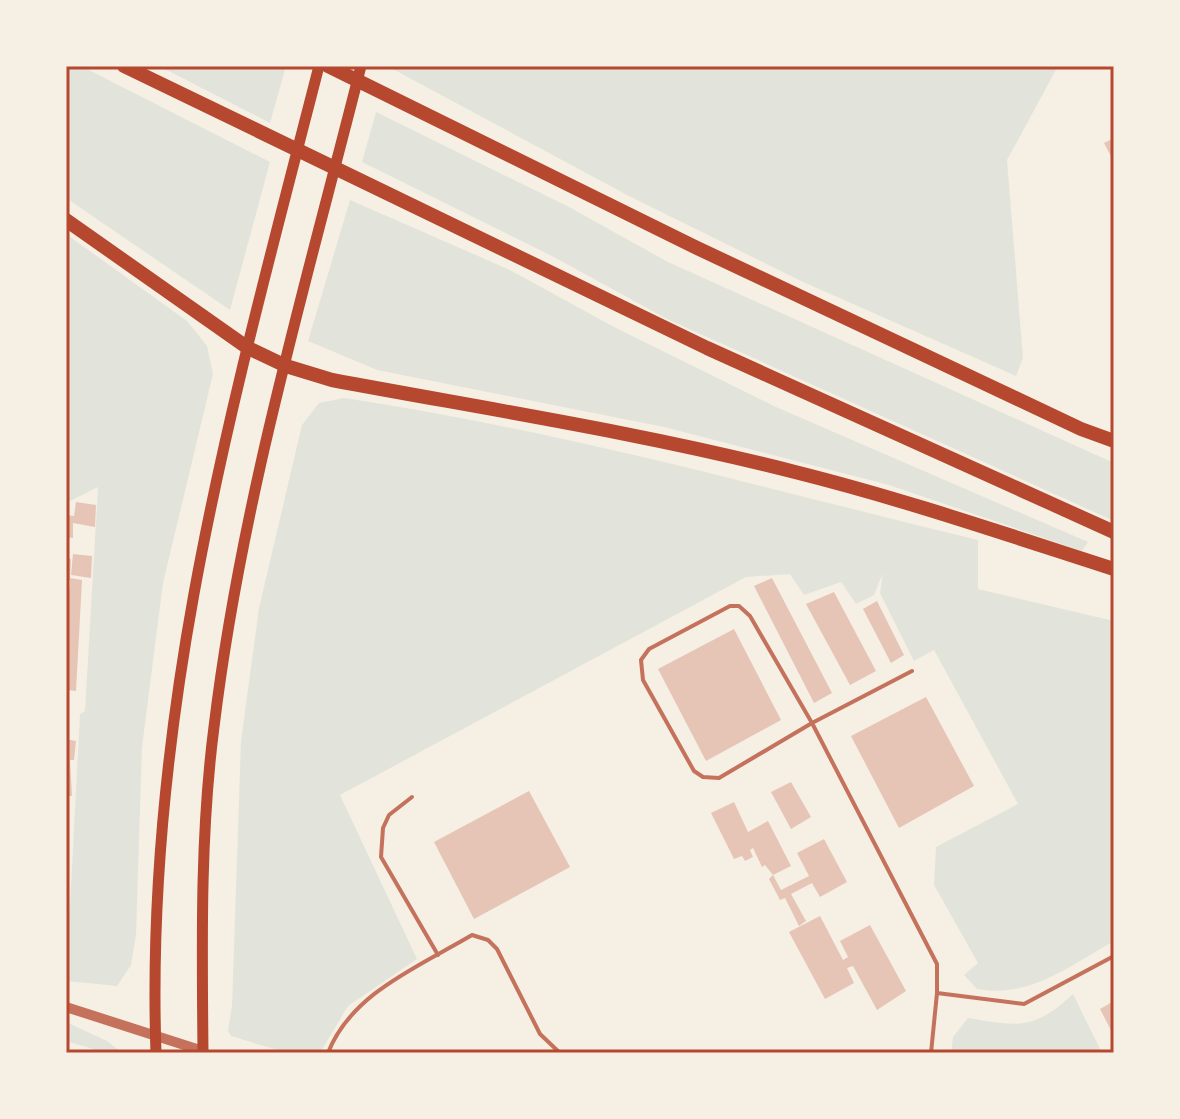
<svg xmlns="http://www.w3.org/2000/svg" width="1180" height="1119" font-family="'Libre Baskerville',serif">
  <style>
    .green { fill: #e2e4dc }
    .building { fill: #e6c5b7 }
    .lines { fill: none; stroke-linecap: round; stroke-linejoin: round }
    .service { stroke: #c5725c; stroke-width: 4 }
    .tertiary { stroke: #c5725c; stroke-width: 10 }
    .secondary { stroke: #b5482f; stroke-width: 11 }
    .motorway { stroke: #b5482f; stroke-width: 14 }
    .neatline { fill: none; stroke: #b5482f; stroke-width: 3 }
  </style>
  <rect width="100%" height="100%" fill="#f6efe4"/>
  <!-- green -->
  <g class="green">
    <path d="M66 66H81L270 162 230 310 66 198Z"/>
    <path d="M159 66H279L285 70 270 123Z"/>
    <path d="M1058 66 1007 160 1023 358 1016 376 801 281 629 196 389 67Z"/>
    <path d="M376 112 569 207 668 262 1114 463V521L667 319 552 256 362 162Z"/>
    <path d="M350 200 510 270 614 327 776 407 1088 542 1082 551 889 485 664 427 377 370 308 341Z"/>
    <path d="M66 234 187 321 207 346 213 374 163 583 142 747 136 935 131 965 117 986 66 981 80 714 85 711 98 487 66 503Z"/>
    <path d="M344 398C558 430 768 489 978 540V589L1114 621V941C1071 965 1029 999 977 989L964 975 978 963 934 885 936 847 1018 804 934 650 914 661 880 593 883 573 874 595 856 604 841 582 804 595 790 574 746 577 340 795 417 959 348 1006 320 1053H287L231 1036 228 1031 232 1006 241 741 259 608 302 425 319 403Z"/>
    <path d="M1073 994 1102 1053H951L953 1037 968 1018C1019 1026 1033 1031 1073 994Z"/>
    <path d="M66 1022 107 1041 122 1053H106L66 1041Z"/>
  </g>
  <!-- building -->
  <g class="building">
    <path d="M1114 138V162L1104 143Z"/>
    <path d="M76 502 96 505 95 527 73 523V538L66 537V515L74 516Z"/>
    <path d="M73 554 92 556 91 578 71 575Z"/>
    <path d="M66 558 71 559 70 578 82 580 76 691 66 690V591L69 592 70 581 66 580Z"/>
    <path d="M772 578 832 693 814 703 754 586Z"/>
    <path d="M834 592 876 671 850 685 806 604Z"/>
    <path d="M877 601 904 655 891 663 863 609Z"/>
    <path d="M734 629 781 720 706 761 658 669Z"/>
    <path d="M926 697 974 786 899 828 851 736Z"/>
    <path d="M66 739 76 741 74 760H70L72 796H66Z"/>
    <path d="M791 782 811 817 791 829 771 792Z"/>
    <path d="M529 791 570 867 474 919 434 842Z"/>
    <path d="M734 802 748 832 768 821 791 866 773 875 781 890 809 876 797 853 824 839 847 882 820 897 812 883 791 894 806 921 799 926 785 898 780 900 769 879 773 875 765 865 762 867 753 848 750 850 753 857 745 861 742 856 734 859 711 813Z"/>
    <path d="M820 916 843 960 848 957 840 941 870 925 906 991 877 1010 853 966 847 968 854 983 825 999 789 932Z"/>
    <path d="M1114 1001V1036L1100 1009Z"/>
  </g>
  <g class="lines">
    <!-- service -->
    <g class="service">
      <path d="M912 671 812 723 719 778 703 777 694 771 643 680 641 660 649 649 730 606H739L750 616 812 723 937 964V993L1024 1004 1114 956"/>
      <path d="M412 797 389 815 383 828 381 857 438 955"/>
      <path d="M328 1053C351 993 420 966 472 935L488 940 497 949 540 1034 560 1053"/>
      <path d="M931 1053 937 993"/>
    </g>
    <!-- tertiary -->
    <path class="tertiary" d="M66 1007 203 1051"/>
    <!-- secondary -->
    <g class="secondary">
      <path d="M156 1053C144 710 235 394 319 66"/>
      <path d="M203 1053C202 945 200 835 214 727 241 503 306 284 361 66"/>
    </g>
    <!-- motorway -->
    <g class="motorway">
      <path d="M124 66 707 348 1114 532"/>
      <path d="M328 66 695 247 1081 429 1114 441"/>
      <path d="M66 220 248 348 286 366 332 380C487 409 643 433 795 472 903 499 1008 535 1114 569"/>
    </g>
  </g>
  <!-- border -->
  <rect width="1180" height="1119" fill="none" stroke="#f6efe4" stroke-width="136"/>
  <rect x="68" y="68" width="1044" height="983" class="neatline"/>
</svg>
